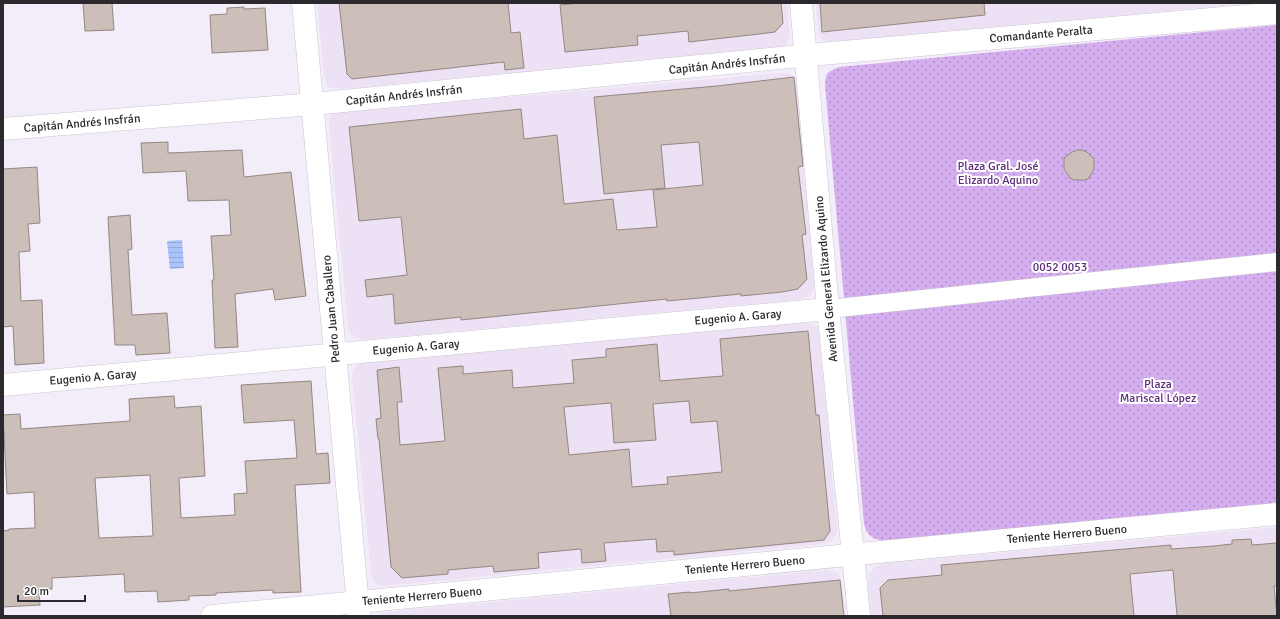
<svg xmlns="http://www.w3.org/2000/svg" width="1280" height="619" font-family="Signika,sans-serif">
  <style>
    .commercial { fill: #ece1f5 }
    .green { fill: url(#green-dots) }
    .water { fill: url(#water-rules) }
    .building { fill: #ccbeb9; stroke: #948782; fill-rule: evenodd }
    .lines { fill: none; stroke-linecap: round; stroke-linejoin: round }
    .pedestrian-casing { stroke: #cbc5d1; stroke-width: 19 }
    .minor-casing { stroke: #cbc5d1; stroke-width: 23 }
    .primary-casing { stroke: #cbc5d1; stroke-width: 23 }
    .pedestrian { stroke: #fff; stroke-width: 18 }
    .minor { stroke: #fff; stroke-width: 22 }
    .primary { stroke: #fff; stroke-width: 22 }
    .labels { text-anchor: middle; stroke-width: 4; stroke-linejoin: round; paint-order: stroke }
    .street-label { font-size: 12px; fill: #2b292d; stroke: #fff }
    .park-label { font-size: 12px; fill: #5c2c79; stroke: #fff }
  </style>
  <defs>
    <pattern id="green-dots" width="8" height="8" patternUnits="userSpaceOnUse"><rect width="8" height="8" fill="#d5aef0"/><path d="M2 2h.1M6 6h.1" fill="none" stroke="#ad8ec3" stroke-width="1.8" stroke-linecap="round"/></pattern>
    <pattern id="water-rules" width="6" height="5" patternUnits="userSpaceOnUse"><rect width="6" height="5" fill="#aac5fa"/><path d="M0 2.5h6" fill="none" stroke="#92a9d7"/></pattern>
  </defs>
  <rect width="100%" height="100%" fill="#f3ecf9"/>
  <!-- commercial -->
  <g class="commercial">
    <path d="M317 3H787L790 34 788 41 785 46 779 48 338 89 330 88 326 84 324 77Z"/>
    <path d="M816 3H1248L830 43 824 42 820 37 818 31Z"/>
    <path d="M781 73H789L793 77 796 84 814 285 813 292 809 296 802 299 362 340 350 334 348 327 329 126V119L333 114 340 112Z"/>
    <path d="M804 323 811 324 817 327 819 335 837 528 836 536 832 541 825 544 383 586 378 585 373 581 371 574 352 376 354 368 358 364 364 362Z"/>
    <path d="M1277 527V616H871L868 583 869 573 875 567 883 564Z"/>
    <path d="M827 570 836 572 839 575 842 583 845 616H379L386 612Z"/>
  </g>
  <!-- green -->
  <path class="green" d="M1277 25V503L882 541C871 538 867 535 864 524L825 85C826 73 827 72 839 67Z"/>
  <!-- water -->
  <path class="water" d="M182 240 184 268 170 269 167 241Z"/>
  <!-- building -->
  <g class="building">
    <path d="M83 3H112L114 30 85 31Z"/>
    <path d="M339 3H508L511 33 520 32 524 68 505 70 504 62 352 79 347 74Z"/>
    <path d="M579 3H781L783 23 775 32 759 34 689 42 688 31 637 36 638 45 565 52 560 5Z"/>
    <path d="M820 3H984L985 15 822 32Z"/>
    <path d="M244 7V9L265 8 268 50 212 53 210 15 227 14V8Z"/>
    <path d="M794 77 803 166 798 167 806 234 802 235 807 279 798 289 782 292 741 296V294L667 301V299L461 320V317L395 324 393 294 367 297 365 280 407 275 401 217 359 221 349 127 521 109 524 139 557 135 564 204 613 199 617 230 657 227 653 190 703 185 699 142 661 145 665 188 604 194 594 97 717 86Z"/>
    <path d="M168 142V153L242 150 244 177 291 172 306 296 275 300 273 289 235 294 238 347 215 348 212 280H214L211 236 231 235 229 200 188 201 186 171 143 173 141 143Z"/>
    <path d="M1077 150H1082L1087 152 1094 159V169L1089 178 1085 180H1074L1070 178 1064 169V158L1072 152Z"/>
    <path d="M37 167 40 223 28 224 30 251 19 252 21 301 42 300 44 363 15 365 13 326 3 327V169Z"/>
    <path d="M130 215 132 249 128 250 132 315 167 313 170 353 136 355 135 345H115L108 217Z"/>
    <path d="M808 331 816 415H819L830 531 824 540 674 555V551L657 552 656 539 604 543 606 561 582 563 581 549 538 553 539 568 494 572 493 566 448 570V574L402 578 391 567 379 439H378L376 419 381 418 377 370 399 367 402 402H397L400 445 445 441 438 368 463 366V374L512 370 513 388 574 383 572 360 606 357V349L657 344 660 381 723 376 720 339ZM689 401 691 423 717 421 722 472 667 477 668 484 632 487 629 449 569 455 564 407 611 403 614 443 656 440 653 404Z"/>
    <path d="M311 381 316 454 328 453 330 483 295 485 301 592 273 593V590L216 593V595L189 596V600L158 602 157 591 125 592 124 574 52 578V589H39L40 605 3 607V531L9 530V529L35 528 34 492 7 494 3 415 20 414 21 429 130 421 129 399 174 396 175 408 201 406 205 476 179 478 181 518 235 515 234 494 247 493 245 461 297 458 294 420 244 423 241 385ZM150 475 153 536 99 538 95 478Z"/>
    <path d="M1251 539 1252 545 1277 543V586H1274L1277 616H1177L1173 570 1130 574 1134 616H883L880 588 888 580 942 575 941 565 1171 545V549L1214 546 1232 544V540Z"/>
    <path d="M840 580 844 616H671L668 594 690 592V593L729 589V591Z"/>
  </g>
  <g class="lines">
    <!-- pedestrian casing -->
    <g class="pedestrian-casing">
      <path id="pedestrian" d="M828 309 1277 262"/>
    </g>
    <!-- minor casing -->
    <g class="minor-casing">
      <g id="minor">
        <path d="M303 3 359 616"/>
        <path d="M212 616 1277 514"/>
      </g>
    </g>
    <!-- primary casing -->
    <g class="primary-casing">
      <g id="primary">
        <path d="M801 3 828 309 853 555 859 616"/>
        <path d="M3 129 313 104 810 55 1277 13"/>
        <path d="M3 385 828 309"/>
      </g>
    </g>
    <!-- pedestrian -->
    <use href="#pedestrian" class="pedestrian"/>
    <!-- minor -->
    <use href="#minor" class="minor"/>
    <!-- primary -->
    <use href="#primary" class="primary"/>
  </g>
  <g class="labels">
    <!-- street labels -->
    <g class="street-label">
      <text transform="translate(1041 34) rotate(-5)" y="4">Comandante Peralta</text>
      <text transform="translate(727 64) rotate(-6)" y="4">Capitán Andrés Insfrán</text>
      <text transform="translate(404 95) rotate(-6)" y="4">Capitán Andrés Insfrán</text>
      <text transform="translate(82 123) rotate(-5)" y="4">Capitán Andrés Insfrán</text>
      <text transform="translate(826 279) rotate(-95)" y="4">Avenida General Elizardo Aquino</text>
      <text transform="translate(331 309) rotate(-95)" y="4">Pedro Juan Caballero</text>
      <text transform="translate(738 317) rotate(-5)" y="4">Eugenio A. Garay</text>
      <text transform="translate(416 347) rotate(-5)" y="4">Eugenio A. Garay</text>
      <text transform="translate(93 377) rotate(-5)" y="4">Eugenio A. Garay</text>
      <text transform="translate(1067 534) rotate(-5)" y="4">Teniente Herrero Bueno</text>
      <text transform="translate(745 565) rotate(-5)" y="4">Teniente Herrero Bueno</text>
      <text transform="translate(422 596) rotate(-5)" y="4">Teniente Herrero Bueno</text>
    </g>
    <!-- park labels -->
    <g class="park-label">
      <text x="998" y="170">Plaza Gral. José<tspan x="998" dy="14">Elizardo Aquino</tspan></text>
      <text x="1060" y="271">0052 0053</text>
      <text x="1158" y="388">Plaza<tspan x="1158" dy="14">Mariscal López</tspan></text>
    </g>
  </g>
  <!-- border -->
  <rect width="1280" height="619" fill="none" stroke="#2b292d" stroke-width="8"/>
  <!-- scale -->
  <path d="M18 595v6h67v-6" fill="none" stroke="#2b292d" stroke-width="2"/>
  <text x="24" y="595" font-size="12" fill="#2b292d" stroke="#ffffff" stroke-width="3" paint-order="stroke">20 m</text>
</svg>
